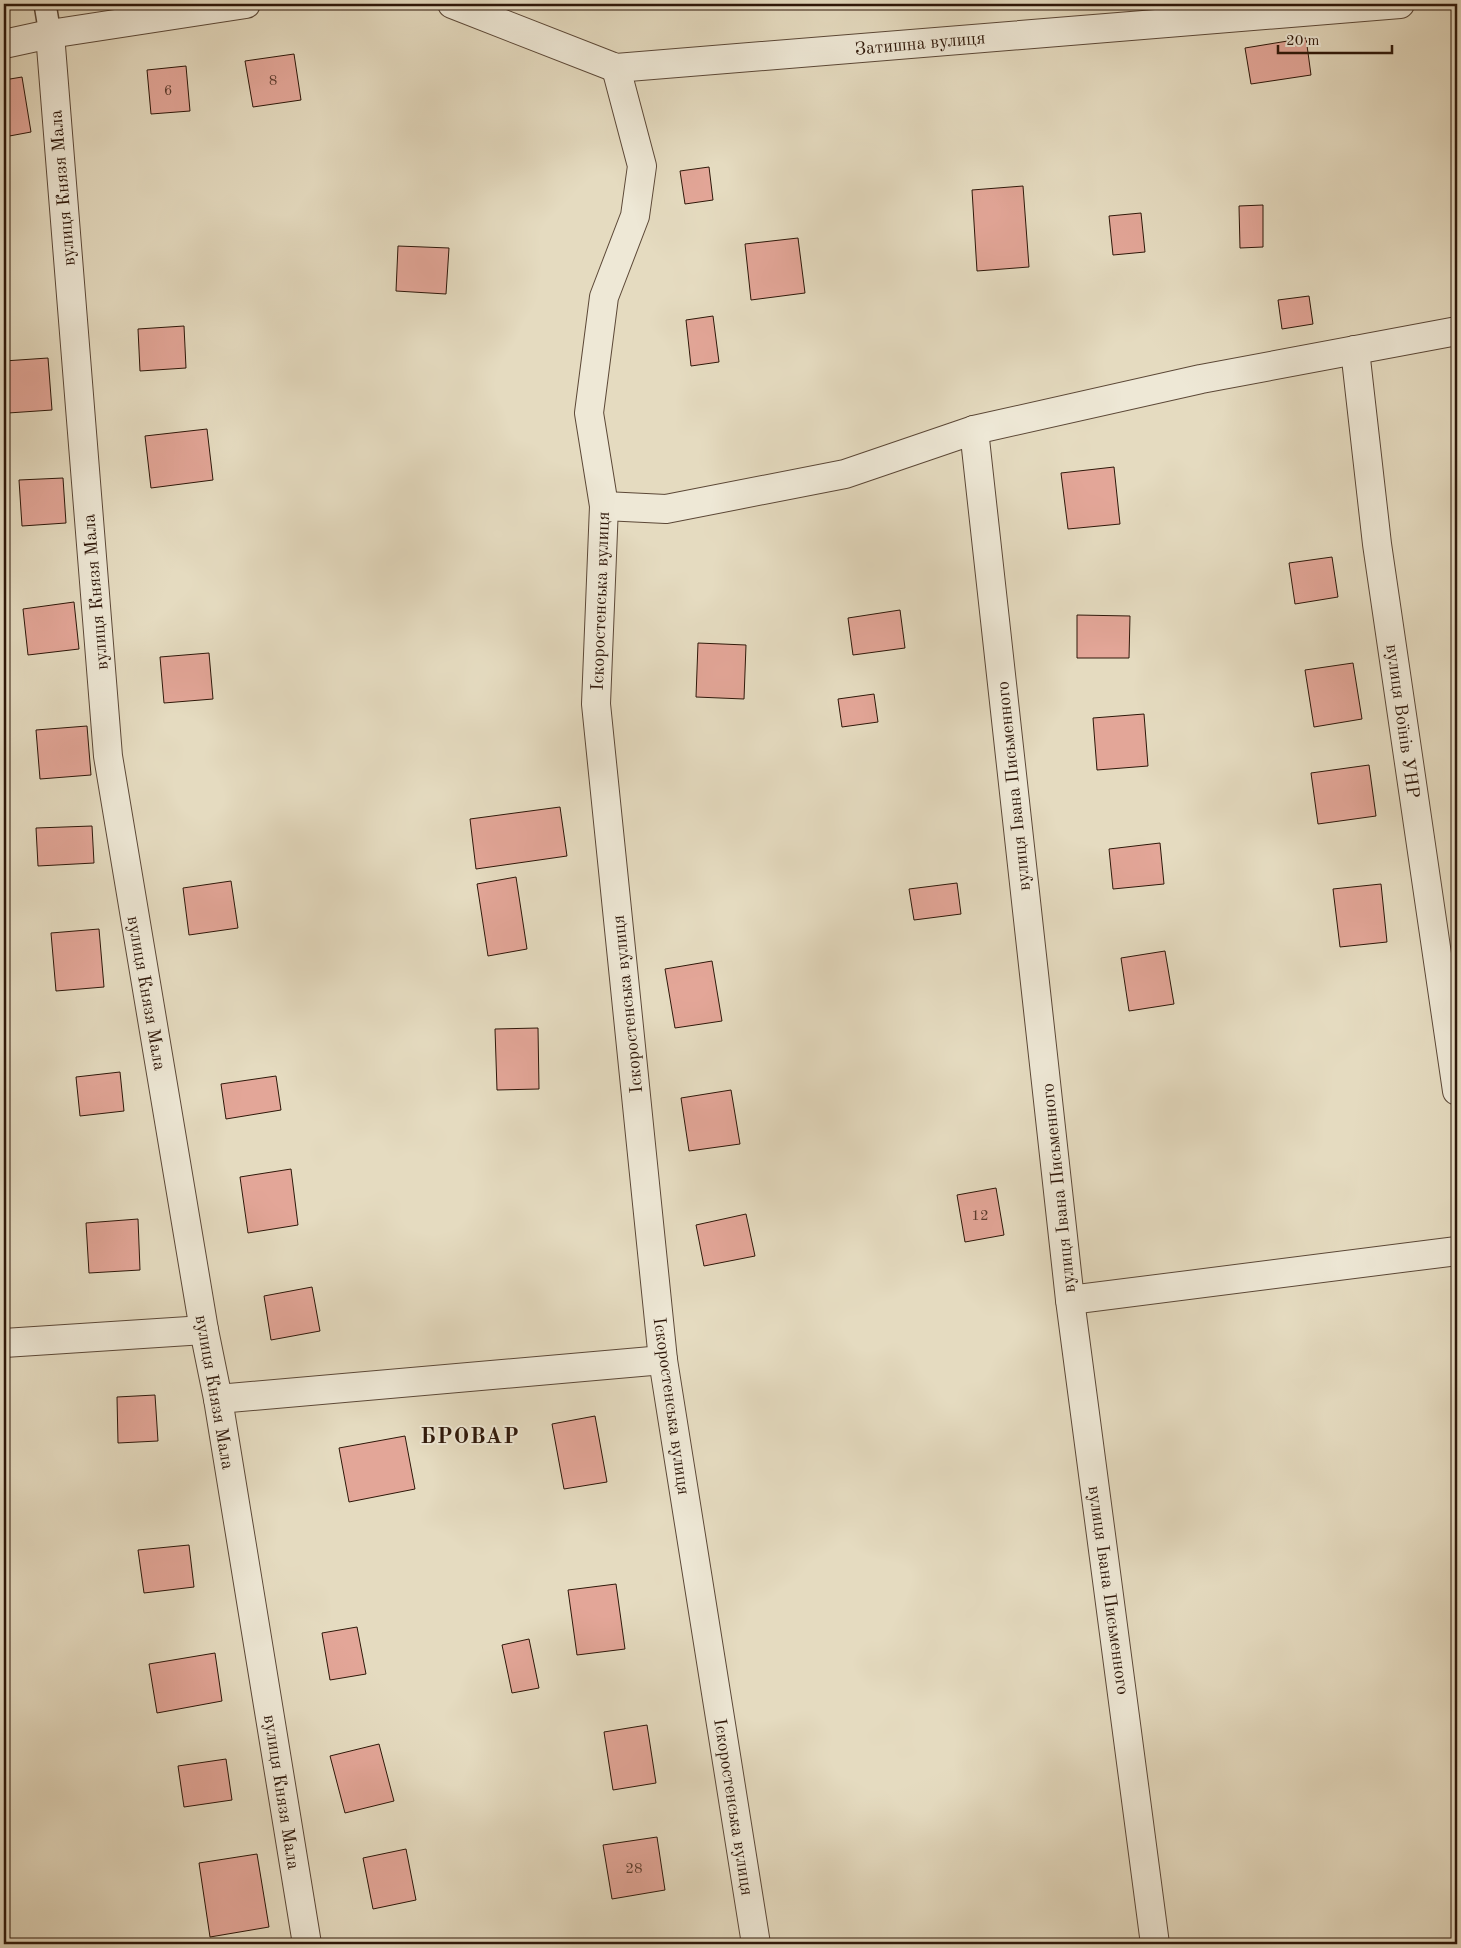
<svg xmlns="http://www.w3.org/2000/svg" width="1461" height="1948" font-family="'Old Standard TT',serif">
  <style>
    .building { fill: #e3a698; stroke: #2e1709 }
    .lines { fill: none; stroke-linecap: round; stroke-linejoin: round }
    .service-casing { stroke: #5c4837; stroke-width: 24 }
    .minor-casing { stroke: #5c4837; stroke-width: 30 }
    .service { stroke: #eee8d6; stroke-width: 21 }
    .minor { stroke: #eee8d6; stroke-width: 28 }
    .labels { text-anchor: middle; stroke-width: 4; stroke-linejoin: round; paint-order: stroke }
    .number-label { font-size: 15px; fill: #5b3b2d }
    .street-label { font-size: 18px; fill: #2e1709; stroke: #eee8d6 }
    .district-label { font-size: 22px; font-weight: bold; letter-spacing: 1px; fill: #2e1709; stroke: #eee8d6 }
  </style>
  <rect width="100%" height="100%" fill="#e5dbc0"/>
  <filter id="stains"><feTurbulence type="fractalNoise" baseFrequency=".004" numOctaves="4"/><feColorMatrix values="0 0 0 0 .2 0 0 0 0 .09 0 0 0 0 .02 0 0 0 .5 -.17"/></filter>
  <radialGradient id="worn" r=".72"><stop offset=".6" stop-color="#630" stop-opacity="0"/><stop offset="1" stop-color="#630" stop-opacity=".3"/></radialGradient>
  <!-- building -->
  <g class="building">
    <path d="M1306 38 1311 75 1251 84 1245 48Z"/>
    <path d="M294 54 301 100 253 107 245 61Z"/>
    <path d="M186 66 190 111 151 114 147 70Z"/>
    <path d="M22 77 31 132 4 137V80Z"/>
    <path d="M709 167 713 200 685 204 680 171Z"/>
    <path d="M1023 186 1029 267 977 271 972 190Z"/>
    <path d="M1263 205V247L1240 248 1239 206Z"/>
    <path d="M1141 213 1145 252 1113 255 1109 216Z"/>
    <path d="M798 238 805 293 751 300 745 244Z"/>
    <path d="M398 246 449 248 446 294 396 291Z"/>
    <path d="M1309 296 1313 324 1282 329 1278 300Z"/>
    <path d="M713 316 719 362 691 366 686 320Z"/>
    <path d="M184 326 186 368 140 371 138 329Z"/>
    <path d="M48 358 52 410 8 413 4 361Z"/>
    <path d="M207 429 213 480 151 488 145 436Z"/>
    <path d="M1114 467 1120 524 1068 529 1061 473Z"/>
    <path d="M63 478 66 523 22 526 19 480Z"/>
    <path d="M1332 557 1338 597 1295 604 1289 563Z"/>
    <path d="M74 602 79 649 28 655 23 609Z"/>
    <path d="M900 610 905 648 853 655 848 618Z"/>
    <path d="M1077 615 1130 616 1129 658H1077Z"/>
    <path d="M698 643 746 645 744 699 696 697Z"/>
    <path d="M209 653 213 699 164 703 160 657Z"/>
    <path d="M1353 663 1362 719 1314 727 1305 670Z"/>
    <path d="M874 694 878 722 842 727 838 699Z"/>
    <path d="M1144 714 1148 766 1097 770 1093 718Z"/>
    <path d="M87 726 91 775 40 779 36 730Z"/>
    <path d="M1369 765 1376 816 1318 824 1311 773Z"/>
    <path d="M560 807 567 856 476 869 470 819Z"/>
    <path d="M92 826 94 863 38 866 36 828Z"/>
    <path d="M1160 843 1164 884 1113 889 1109 849Z"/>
    <path d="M516 877 527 949 488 956 477 884Z"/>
    <path d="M231 881 238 928 189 935 183 888Z"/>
    <path d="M957 883 961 914 914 920 909 889Z"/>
    <path d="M1381 884 1387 942 1340 947 1333 889Z"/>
    <path d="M99 929 104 987 56 991 51 933Z"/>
    <path d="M1165 951 1174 1004 1129 1011 1121 958Z"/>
    <path d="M712 961 722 1021 675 1028 665 969Z"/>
    <path d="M538 1028 539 1089 497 1090 495 1029Z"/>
    <path d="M120 1072 124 1111 80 1116 76 1077Z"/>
    <path d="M276 1076 281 1110 226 1119 221 1084Z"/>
    <path d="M731 1090 740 1144 689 1151 681 1098Z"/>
    <path d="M291 1169 298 1225 248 1233 240 1177Z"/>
    <path d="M996 1188 1004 1235 965 1242 957 1195Z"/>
    <path d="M746 1214 755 1256 704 1266 696 1225Z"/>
    <path d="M138 1219 140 1270 89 1273 86 1223Z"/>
    <path d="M312 1287 320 1331 271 1340 264 1296Z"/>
    <path d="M155 1395 158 1441 118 1443 117 1397Z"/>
    <path d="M595 1416 607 1482 564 1489 552 1424Z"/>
    <path d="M405 1436 415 1489 349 1502 339 1448Z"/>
    <path d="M189 1545 194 1587 144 1593 138 1550Z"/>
    <path d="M616 1584 625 1649 577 1655 568 1590Z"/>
    <path d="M357 1627 366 1674 330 1680 322 1633Z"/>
    <path d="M529 1639 539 1688 512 1693 502 1645Z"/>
    <path d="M215 1653 222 1701 157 1713 149 1664Z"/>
    <path d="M647 1725 656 1783 613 1790 604 1732Z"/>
    <path d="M379 1744 394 1801 345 1813 330 1756Z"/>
    <path d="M226 1759 232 1800 184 1807 178 1766Z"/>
    <path d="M657 1837 665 1890 612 1899 603 1845Z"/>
    <path d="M406 1849 416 1900 373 1909 363 1858Z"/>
    <path d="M257 1854 269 1927 210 1937 199 1863Z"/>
  </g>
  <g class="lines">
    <!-- service casing -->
    <g class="service-casing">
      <path id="service" d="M45 4 50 34"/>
    </g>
    <!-- minor casing -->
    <g class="minor-casing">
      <g id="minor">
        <path d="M452 4 616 68 1400 4"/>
        <path d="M50 34 108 756 204 1330 218 1399 307 1944"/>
        <path d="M4 44 50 34 246 4"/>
        <path d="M616 68 642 166 635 216 604 297 589 413 604 506 596 704 663 1360 756 1944"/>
        <path d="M1355 350 1377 544 1457 1091"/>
        <path d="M974 430 1070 1300 1155 1944"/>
        <path d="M604 506 666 509 845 474 974 430 1201 379 1457 331"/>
        <path d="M1070 1300 1457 1251"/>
        <path d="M4 1343 204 1330"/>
        <path d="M218 1399 663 1360"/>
      </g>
    </g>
    <!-- service -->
    <use href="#service" class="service"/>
    <!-- minor -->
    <use href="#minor" class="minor"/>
  </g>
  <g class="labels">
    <!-- number labels -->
    <g class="number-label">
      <text x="273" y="85">8</text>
      <text x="168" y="95">6</text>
      <text x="980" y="1220">12</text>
      <text x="634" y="1873">28</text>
    </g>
    <!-- street labels -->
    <g class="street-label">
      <text transform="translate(920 43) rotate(-5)" y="6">Затишна вулиця</text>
      <text transform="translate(62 188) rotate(-95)" y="6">вулиця Князя Мала</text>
      <text transform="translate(95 592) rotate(-95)" y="6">вулиця Князя Мала</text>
      <text transform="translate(600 601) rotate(-88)" y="6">Іскоростенська вулиця</text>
      <text transform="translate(1403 721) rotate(82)" y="6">вулиця Воїнів УНР</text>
      <text transform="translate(1013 786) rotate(-96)" y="6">вулиця Івана Письменного</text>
      <text transform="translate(147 993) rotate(80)" y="6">вулиця Князя Мала</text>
      <text transform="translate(627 1004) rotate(-96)" y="6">Іскоростенська вулиця</text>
      <text transform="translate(1058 1188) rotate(-96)" y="6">вулиця Івана Письменного</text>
      <text transform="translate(215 1392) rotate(80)" y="6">вулиця Князя Мала</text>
      <text transform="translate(672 1406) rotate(82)" y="6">Іскоростенська вулиця</text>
      <text transform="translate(1109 1590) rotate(82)" y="6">вулиця Івана Письменного</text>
      <text transform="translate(282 1792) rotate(81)" y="6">вулиця Князя Мала</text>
      <text transform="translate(734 1807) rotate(81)" y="6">Іскоростенська вулиця</text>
    </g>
    <!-- district labels -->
    <g class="district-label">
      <text x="470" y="1443">БРОВАР</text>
    </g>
  </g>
  <!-- margin -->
  <rect width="1461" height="1948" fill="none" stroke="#e5dbc0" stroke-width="20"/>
  <rect x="5" y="5" width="1451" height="1938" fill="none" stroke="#2e1709" stroke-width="2.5"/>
  <rect x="10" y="10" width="1441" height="1928" fill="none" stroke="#2e1709"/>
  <!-- scale -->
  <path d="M1278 45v8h114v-8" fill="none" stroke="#2e1709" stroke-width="2.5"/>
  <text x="1286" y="45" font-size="15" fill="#2e1709" stroke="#eee8d6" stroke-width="4" paint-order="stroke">20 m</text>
  <rect width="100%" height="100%" filter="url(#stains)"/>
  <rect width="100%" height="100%" fill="url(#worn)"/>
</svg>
